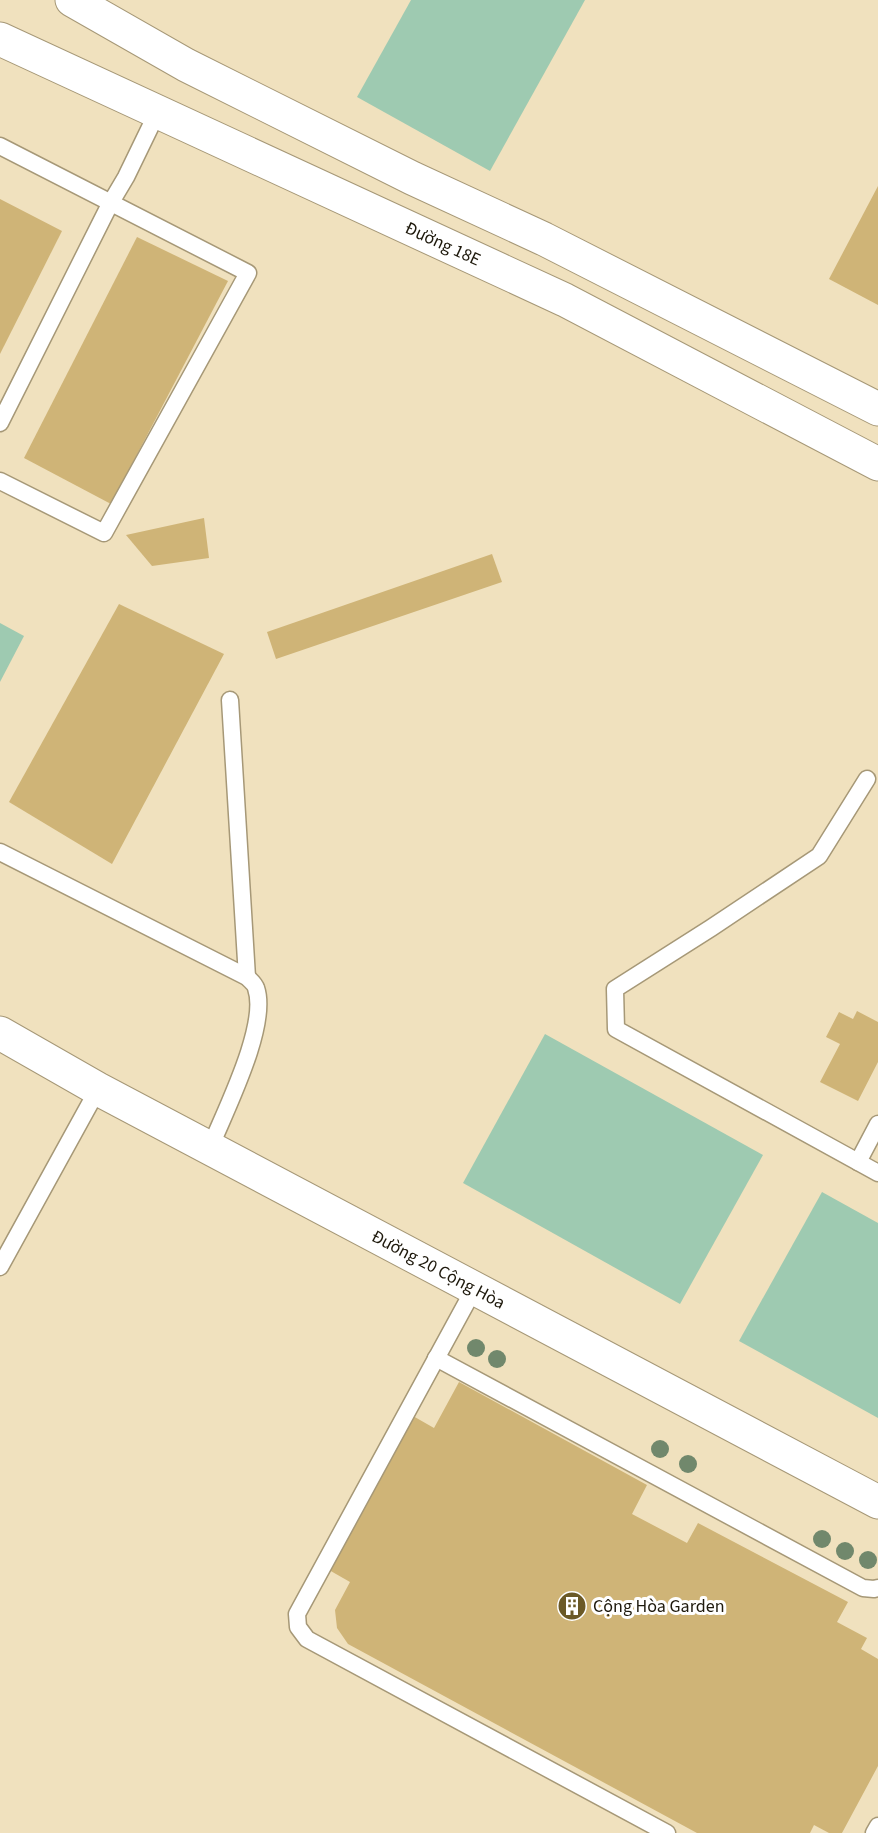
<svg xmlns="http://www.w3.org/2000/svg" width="878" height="1833" font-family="'Source Sans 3',sans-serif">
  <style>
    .green { fill: #9ecab1 }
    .building { fill: #cfb477 }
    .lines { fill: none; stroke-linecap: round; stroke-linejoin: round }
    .lane-casing { stroke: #a69877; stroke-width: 19 }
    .street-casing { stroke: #a69877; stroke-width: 35 }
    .secondary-casing { stroke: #a69877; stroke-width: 35 }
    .lane { stroke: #fff; stroke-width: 16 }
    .street { stroke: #fff; stroke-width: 33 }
    .secondary { stroke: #fff; stroke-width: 33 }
    .tree { fill: #71886c }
    .labels { text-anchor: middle; stroke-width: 6; stroke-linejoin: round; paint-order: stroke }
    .street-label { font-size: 18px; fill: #1e190c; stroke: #fff }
    .poi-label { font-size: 18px; fill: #1e190c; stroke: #fff; text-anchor: start }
  </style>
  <rect width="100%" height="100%" fill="#f0e1be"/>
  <!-- green -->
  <g class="green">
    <path d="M411 0H585L490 171 357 97Z"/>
    <path d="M0 623 24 636 0 682Z"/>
    <path d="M545 1034 763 1155 680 1304 463 1183Z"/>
    <path d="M822 1192 878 1223V1418L739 1341Z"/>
  </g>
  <!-- building -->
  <g class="building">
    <path d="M878 186V305L829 279Z"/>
    <path d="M0 199 62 231 0 354Z"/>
    <path d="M137 237 228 281 111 504 24 458Z"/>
    <path d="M204 518 209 558 152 566 126 535Z"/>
    <path d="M492 554 502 582 276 659 267 632Z"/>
    <path d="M119 604 224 654 112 864 9 802Z"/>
    <path d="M857 1011 878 1022V1062L858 1101 820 1082 840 1044 826 1037 839 1012 853 1019Z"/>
    <path d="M459 1382 647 1485 632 1514 687 1543 698 1523 848 1602 837 1622 867 1638 861 1649 878 1659V1766L842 1833H829L814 1825 810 1833H697L348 1644 337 1628 335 1610 350 1582 329 1570 413 1416 434 1428Z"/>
  </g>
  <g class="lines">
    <!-- lane casing -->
    <g class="lane-casing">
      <g id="lane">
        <path d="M0 146 248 273 104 533 0 481"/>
        <path d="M0 423 110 204 126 177 158 111"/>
        <path d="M230 700 247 977"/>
        <path d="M867 779 819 856 711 928 615 989 616 1029 878 1173"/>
        <path d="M0 852 247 977C250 980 255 984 256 988 269 1025 225 1111 210 1148"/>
        <path d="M858 1162 878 1124"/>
        <path d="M0 1267 98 1089"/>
        <path d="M474 1289 297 1614 298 1627 307 1639 667 1833"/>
        <path d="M436 1358 863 1588 874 1589 878 1588"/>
        <path d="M874 1833 878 1826"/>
      </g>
    </g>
    <!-- street casing -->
    <g class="street-casing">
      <g id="street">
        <path id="s1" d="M0 1033 98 1089 878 1502"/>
      </g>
    </g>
    <!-- secondary casing -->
    <g class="secondary-casing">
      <g id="secondary">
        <path d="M72 0 186 65 412 178 544 239 878 409"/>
        <path id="s2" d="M0 39 565 300 878 464"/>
      </g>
    </g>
    <!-- lane -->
    <use href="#lane" class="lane"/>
    <!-- street -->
    <use href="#street" class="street"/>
    <!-- secondary -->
    <use href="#secondary" class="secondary"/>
  </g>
  <!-- trees -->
  <g class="tree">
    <circle cx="476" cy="1348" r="9"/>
    <circle cx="497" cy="1359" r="9"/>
    <circle cx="660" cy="1449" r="9"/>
    <circle cx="688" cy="1464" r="9"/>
    <circle cx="822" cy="1539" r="9"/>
    <circle cx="845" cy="1551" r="9"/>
    <circle cx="868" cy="1560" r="9"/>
  </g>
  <!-- icons -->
  <defs>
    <g id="building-disc" transform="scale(1.5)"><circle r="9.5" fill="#6b5927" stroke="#fff"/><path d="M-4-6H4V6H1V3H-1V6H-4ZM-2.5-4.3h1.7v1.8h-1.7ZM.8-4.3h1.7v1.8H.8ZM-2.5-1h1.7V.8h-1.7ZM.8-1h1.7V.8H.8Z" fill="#fff"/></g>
  </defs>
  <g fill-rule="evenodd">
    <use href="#building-disc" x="572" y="1606"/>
  </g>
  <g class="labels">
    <!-- street labels -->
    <g class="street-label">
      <text dy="6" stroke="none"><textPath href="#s2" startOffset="488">Đường 18E</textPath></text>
      <text dy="6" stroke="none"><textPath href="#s1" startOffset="498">Đường 20 Cộng Hòa</textPath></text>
    </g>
    <!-- poi labels -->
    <g class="poi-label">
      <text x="593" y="1612">Cộng Hòa Garden</text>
    </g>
  </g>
</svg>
